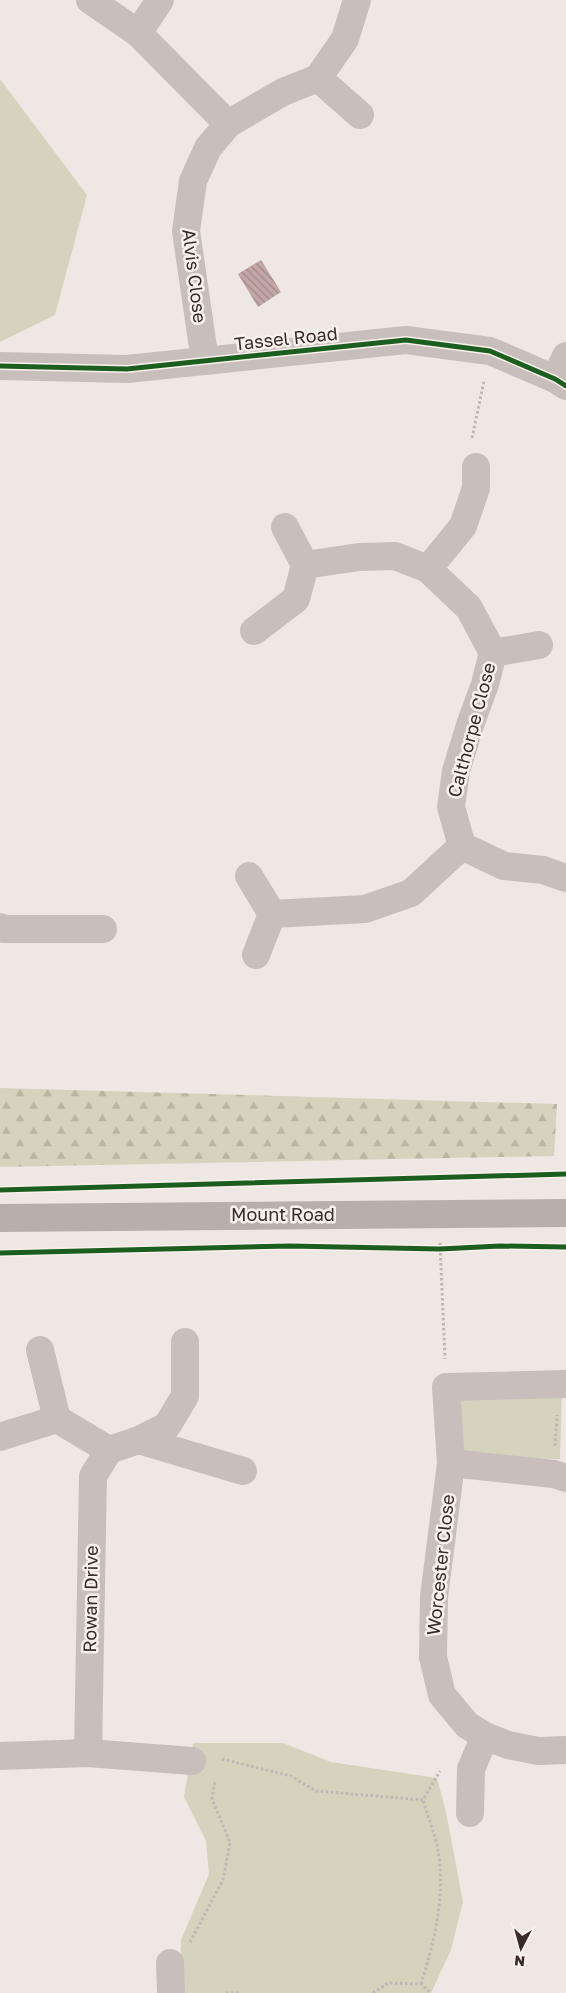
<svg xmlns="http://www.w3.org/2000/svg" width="566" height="1993" font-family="'Golos Text',sans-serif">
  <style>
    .green { fill: #d5d3be }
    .forest { fill: url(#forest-firs) }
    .building { fill: url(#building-back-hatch) }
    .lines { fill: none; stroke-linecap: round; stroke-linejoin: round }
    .path { stroke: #c0b7b5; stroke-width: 3; stroke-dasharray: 2.5 2.5; stroke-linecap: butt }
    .street { stroke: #c8bfbc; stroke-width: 28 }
    .secondary { stroke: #b8afad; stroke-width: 28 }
    .cycleway-casing { stroke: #faf1ec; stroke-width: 8 }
    .cycleway { stroke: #1b5e20; stroke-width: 5 }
    .labels { text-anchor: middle; stroke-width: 5; stroke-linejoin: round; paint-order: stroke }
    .street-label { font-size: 18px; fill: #392b2a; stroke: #faf1ec }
  </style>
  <defs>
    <pattern id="forest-firs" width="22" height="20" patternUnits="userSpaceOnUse" patternTransform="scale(1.25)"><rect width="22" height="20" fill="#d5d3be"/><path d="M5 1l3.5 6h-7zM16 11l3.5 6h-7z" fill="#b8b5a3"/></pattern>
    <pattern id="building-back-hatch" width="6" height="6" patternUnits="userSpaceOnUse" patternTransform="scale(1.25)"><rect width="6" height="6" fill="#c2a7a6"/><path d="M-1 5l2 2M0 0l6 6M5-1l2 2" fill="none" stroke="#9f8887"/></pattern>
  </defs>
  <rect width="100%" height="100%" fill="#efe7e4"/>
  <!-- green -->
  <g class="green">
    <path d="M0 79 87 195 55 315 0 342Z"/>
    <path d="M458 1389 562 1394 560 1459 457 1458Z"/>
    <path d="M193 1743H283L331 1762 437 1778 446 1812 463 1902 451 1950 431 1993H180L181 1940 209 1874 206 1841 184 1797Z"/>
  </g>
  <!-- forest -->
  <path class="forest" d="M0 1088 557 1104 554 1156 0 1167Z"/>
  <!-- building -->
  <path class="building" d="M261 260 281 292 258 307 238 274Z"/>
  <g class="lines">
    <!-- path -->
    <g class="path">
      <path d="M472 438 484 381"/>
      <path d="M440 1243 445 1359"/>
      <path d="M555 1446 557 1415"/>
      <path d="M222 1759 291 1776 316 1791 423 1800 440 1771"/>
      <path d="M190 1942 223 1880 230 1842 212 1799 215 1780"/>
      <path d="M421 1984C434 1943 446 1895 438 1851 435 1834 428 1817 423 1800"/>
      <path d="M226 1993H241"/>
      <path d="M373 1993 388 1983 421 1984 431 1993"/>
    </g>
    <!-- street -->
    <g class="street">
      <path d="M90 0 138 33 228 124"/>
      <path d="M138 33 160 0"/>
      <path d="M318 78 360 115"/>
      <path d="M205 361 186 231 193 181 208 148 228 124 283 92 318 78 345 39 357 0"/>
      <path d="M0 366 127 369 406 340 490 351 555 379 566 386"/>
      <path d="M555 379 566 356"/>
      <path d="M305 565 359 557 395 556 428 569 469 608 493 653 485 684 470 725 456 771 451 807 462 846 504 866 543 870 566 878"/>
      <path d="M428 569 463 526 476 488V467"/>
      <path d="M254 631 296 599 305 565 285 527"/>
      <path d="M493 653 539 645"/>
      <path d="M249 876 272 914 256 955"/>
      <path d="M272 914 365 909 411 893 462 846"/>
      <path d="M0 927 4 929H103"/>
      <path d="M40 1350 57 1419 109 1450"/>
      <path d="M566 1384 446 1387 451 1463 434 1597 433 1657 442 1695 467 1725 485 1736 508 1745 538 1751 566 1750"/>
      <path d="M0 1437 57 1419"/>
      <path d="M139 1440 243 1471"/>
      <path d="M451 1463 554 1474 566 1478"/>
      <path d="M88 1753 93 1476 109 1450 139 1440 167 1426 185 1396V1342"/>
      <path d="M0 1756 88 1753 192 1761"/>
      <path d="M470 1813 471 1769 485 1736"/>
      <path d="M170 1963 171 1993"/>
    </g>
    <!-- secondary -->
    <path class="secondary" d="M0 1218 566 1213"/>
    <!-- cycleway casing -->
    <g class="cycleway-casing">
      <g id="cycleway">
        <path d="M0 366 127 369 406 340 490 351 555 379 566 386"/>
        <path d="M0 1190 566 1174"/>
        <path d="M0 1253 290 1246 440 1249 500 1246 566 1247"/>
      </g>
    </g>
    <!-- cycleway -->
    <use href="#cycleway" class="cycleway"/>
  </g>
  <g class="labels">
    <!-- street labels -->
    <g class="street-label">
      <text transform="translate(194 276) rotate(83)" y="6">Alvis Close</text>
      <text transform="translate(286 339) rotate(-6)" y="6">Tassel Road</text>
      <text transform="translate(472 730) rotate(-75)" y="6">Calthorpe Close</text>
      <text x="283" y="1221">Mount Road</text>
      <text transform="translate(441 1565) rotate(-84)" y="6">Worcester Close</text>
      <text transform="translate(91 1599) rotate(-89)" y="6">Rowan Drive</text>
    </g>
  </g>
  <!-- north arrow -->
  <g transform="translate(521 1948) rotate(186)" stroke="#faf1ec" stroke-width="4" paint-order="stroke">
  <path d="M0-4L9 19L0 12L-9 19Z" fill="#392b2a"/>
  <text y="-8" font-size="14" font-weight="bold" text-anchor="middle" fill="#392b2a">N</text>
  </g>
</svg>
